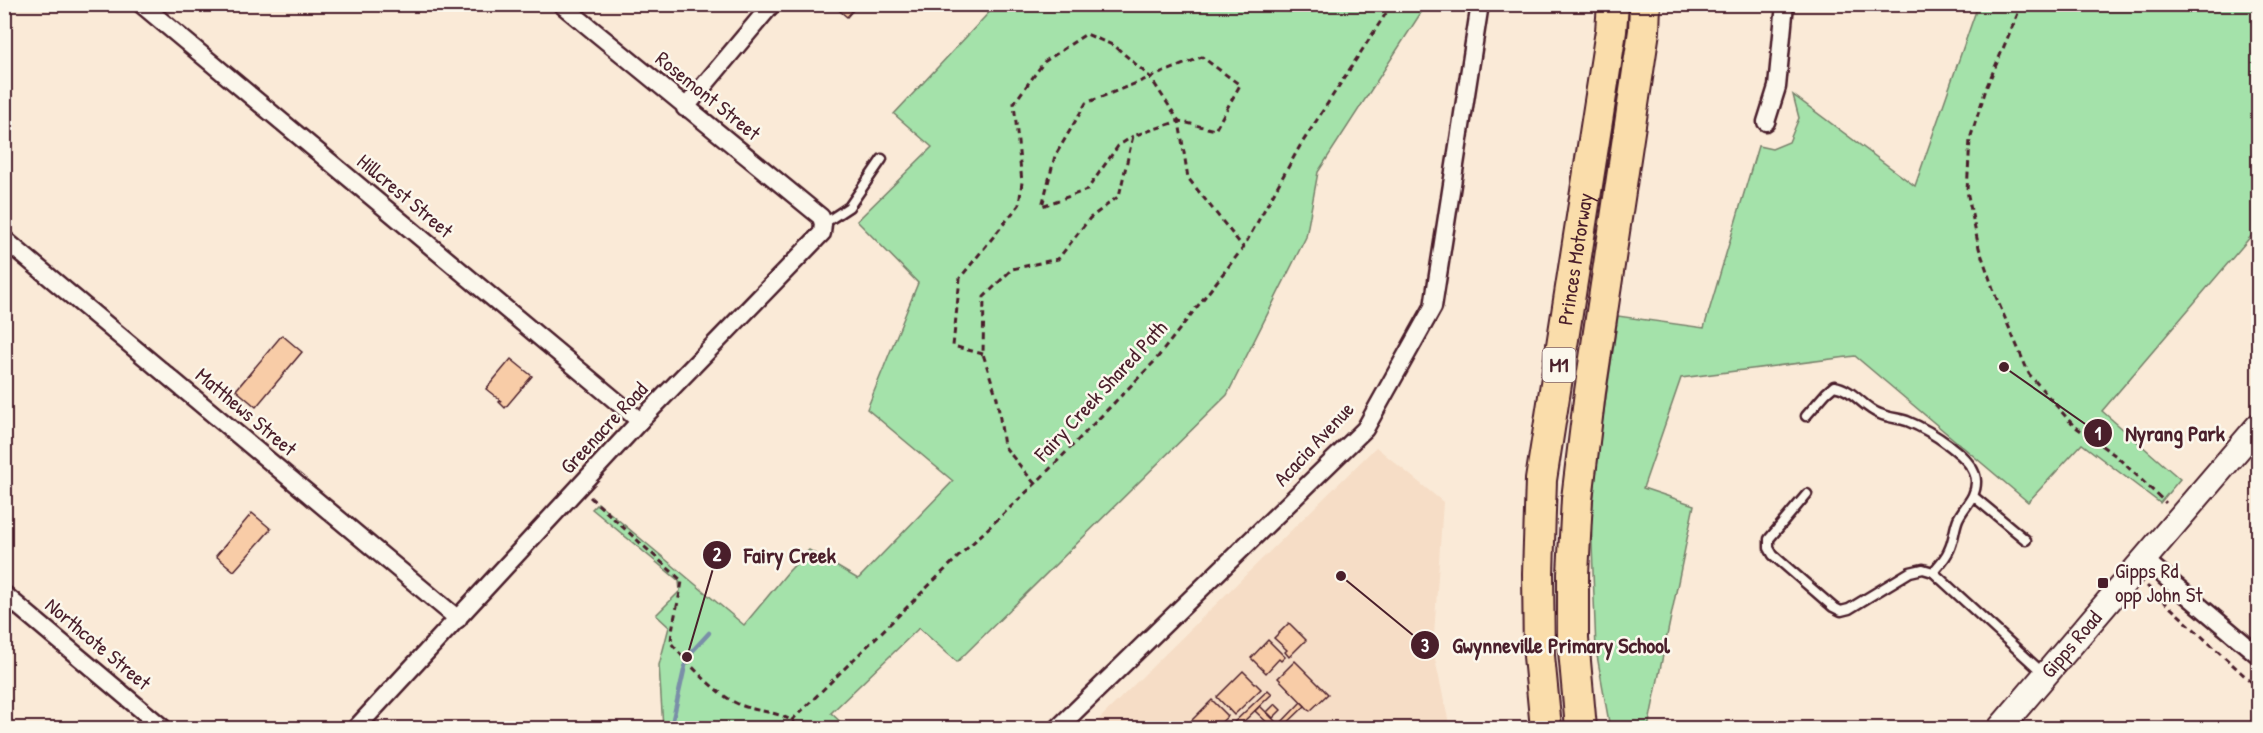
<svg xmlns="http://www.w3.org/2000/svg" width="2263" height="733" font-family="'Patrick Hand',sans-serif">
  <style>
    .built { fill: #f6ddc6 }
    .green { fill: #a4e2aa; stroke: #77806a; stroke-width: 1.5 }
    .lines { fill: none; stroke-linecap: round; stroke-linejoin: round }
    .stream { stroke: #7a8fa8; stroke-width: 4.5 }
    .building { fill: #f8cca7; stroke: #4a1f2b; stroke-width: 1.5 }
    .lane-casing { stroke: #4a1f2b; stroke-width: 13 }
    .street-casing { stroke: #4a1f2b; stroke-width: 21 }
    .secondary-casing { stroke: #4a1f2b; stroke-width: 28 }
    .highway-casing { stroke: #4a1f2b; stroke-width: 34 }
    .path { stroke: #4a1f2b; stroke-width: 3; stroke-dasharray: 6 4.5; stroke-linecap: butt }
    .lane { stroke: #fbf7ec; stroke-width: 8 }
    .street { stroke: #fbf7ec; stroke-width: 16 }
    .secondary { stroke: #fbf7ec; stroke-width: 24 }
    .highway { stroke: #faddab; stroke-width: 30 }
    .poi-dot { fill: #4a1f2b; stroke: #fbf7ec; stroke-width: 2 }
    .labels { text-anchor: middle; stroke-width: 5; stroke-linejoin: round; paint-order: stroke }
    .shield { fill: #fbf7ec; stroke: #7f6065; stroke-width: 1.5 }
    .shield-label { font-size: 20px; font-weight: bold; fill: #4a1f2b }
    .street-label { font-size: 21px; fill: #4a1f2b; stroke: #fbf7ec }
    .poi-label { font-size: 21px; fill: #4a1f2b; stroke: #fbf7ec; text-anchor: start }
    .leader { fill: none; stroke: #4a1f2b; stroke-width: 2 }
    .callout-dot { fill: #4a1f2b; stroke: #fbf7ec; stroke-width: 2 }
    .mark-label { font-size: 18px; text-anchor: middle; font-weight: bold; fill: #fff }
    .callout-label { font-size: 22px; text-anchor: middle; font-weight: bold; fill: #4a1f2b; stroke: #fbf7ec; stroke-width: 5; stroke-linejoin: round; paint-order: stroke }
  </style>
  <rect width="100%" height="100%" fill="#faead7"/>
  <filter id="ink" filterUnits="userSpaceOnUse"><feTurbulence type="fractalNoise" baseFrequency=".0167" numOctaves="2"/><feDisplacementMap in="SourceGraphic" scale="12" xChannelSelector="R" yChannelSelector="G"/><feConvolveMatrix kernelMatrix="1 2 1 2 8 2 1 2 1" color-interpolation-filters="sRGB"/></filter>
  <g filter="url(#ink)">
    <!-- built -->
    <path class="built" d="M1376 447 1443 502 1433 650 1450 728H1090Z"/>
    <!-- green -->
    <g class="green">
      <path d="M1357 5H1426L1318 172 1306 237 1227 395 957 662 919 628 831 713 847 728H663L659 665 669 627 656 615 680 591 679 581 592 509 598 503 744 625 788 572 809 550 858 579 953 481 867 409 918 283 857 221 932 147 894 114 996 5Z"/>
      <path d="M1978 5H2258V228L2102 411 2180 479 2160 503 2082 444 2028 502 1855 356 1681 378 1643 488 1694 505 1648 728H1610L1596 650 1591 519 1602 424 1618 316 1704 328 1758 146 1772 149 1789 142 1799 118 1793 95 1915 186Z"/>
    </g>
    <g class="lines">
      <!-- stream -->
      <path class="stream" d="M671 728 687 657 709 633"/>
    </g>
    <!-- building -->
    <g class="building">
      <path d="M835 4H853L852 7 854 9 847 17 834 6Z"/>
      <path d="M282 335 302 352 256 407 236 390Z"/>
      <path d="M511 359 532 376 505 408 499 402 501 401 486 389Z"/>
      <path d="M252 513 271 529 234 571 216 556Z"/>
      <path d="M1289 623 1306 640 1289 657 1285 652 1287 650 1274 638Z"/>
      <path d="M1268 640 1285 657 1281 661 1279 659 1266 673 1251 658Z"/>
      <path d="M1295 661 1328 694 1310 711 1278 678Z"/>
      <path d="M1243 671 1261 689 1234 715 1217 697Z"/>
      <path d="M1268 690 1272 694 1237 728H1228Z"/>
      <path d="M1212 700 1228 716 1215 728H1184Z"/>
      <path d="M1301 702 1305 706 1282 728 1279 725Z"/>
      <path d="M1275 704 1281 710 1273 718 1267 712Z"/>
      <path d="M1260 706 1282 728H1273L1255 711Z"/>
    </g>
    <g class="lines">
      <!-- lane casing -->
      <g class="lane-casing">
        <g id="lane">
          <path d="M823 224 849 207 882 159"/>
          <path d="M1806 416 1826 393 1834 386C1854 389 1863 408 1880 414 1889 418 1898 418 1907 421 1927 429 1977 458 1976 482 1976 498 1964 506 1958 519 1954 529 1954 540 1949 550 1946 558 1939 565 1933 572"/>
          <path d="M1807 494 1769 539V548L1773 555 1833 607 1841 611 1849 609 1910 572 1923 569 1933 572 2043 673"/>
          <path d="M1973 496 2026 540"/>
        </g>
      </g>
      <!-- street casing -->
      <g class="street-casing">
        <g id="street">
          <path d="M141 4 640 421"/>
          <path d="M685 108 772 4"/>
          <path d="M1766 122 1777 87 1785 4"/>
          <path d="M4 239 458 619"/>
          <path d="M2145 560 2258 655"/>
          <path d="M4 594 163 728"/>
          <path d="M356 728 640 421 822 233 823 224 821 217 561 4"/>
          <path d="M1058 728 1365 429 1433 307 1480 4"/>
        </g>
      </g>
      <!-- secondary casing -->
      <g class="secondary-casing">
        <g id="secondary">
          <path id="s1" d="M2000 728 2258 426"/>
        </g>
      </g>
      <!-- highway casing -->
      <g class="highway-casing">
        <g id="highway">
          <path id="s2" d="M1546 728 1539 656 1538 574 1541 480 1611 31 1613 4"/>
          <path d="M1581 728 1573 639V574L1577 499 1590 392 1644 31 1645 4"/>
        </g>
      </g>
      <!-- path -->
      <g class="path">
        <path d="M2022 4 1987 86 1970 139 1967 191 1979 248 1996 297 2029 374 2073 425 2116 456 2166 503"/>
        <path d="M983 354 953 346 960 278 1019 205 1022 182 1014 103 1044 62 1086 34 1115 46 1150 77 1179 121 1188 178 1243 247"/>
        <path d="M1035 484 1004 446 997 398 983 354 984 297 1012 269 1058 259 1090 218 1119 196 1133 136 1179 121 1215 130 1240 85 1202 57 1086 103 1055 156 1042 206 1087 190 1118 146 1133 136"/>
        <path d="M590 497 682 581C679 602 672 621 671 643 686 661 715 693 736 703 758 714 783 709 800 728"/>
        <path d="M2147 586 2258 688"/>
        <path d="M784 728 961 554 1035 484 1154 362 1243 248 1300 146 1392 4"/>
      </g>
      <!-- lane -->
      <use href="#lane" class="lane"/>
      <!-- street -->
      <use href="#street" class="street"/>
      <!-- secondary -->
      <use href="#secondary" class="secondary"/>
      <!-- highway -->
      <use href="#highway" class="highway"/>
    </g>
  </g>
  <!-- markers -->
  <rect class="poi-dot" x="2097" y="577" width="12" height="12" rx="3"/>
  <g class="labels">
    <!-- shield labels -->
    <rect class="shield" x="1542.5" y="348" width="33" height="34" rx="4.5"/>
    <g class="shield-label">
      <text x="1559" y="372">M1</text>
    </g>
    <!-- street labels -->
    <g class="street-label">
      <text transform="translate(708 96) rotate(39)" y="7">Rosemont Street</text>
      <text transform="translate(405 196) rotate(40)" y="7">Hillcrest Street</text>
      <text dy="7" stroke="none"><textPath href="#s2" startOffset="472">Princes Motorway</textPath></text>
      <text transform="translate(1101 391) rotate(-47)" y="7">Fairy Creek Shared Path</text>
      <text transform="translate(246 412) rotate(40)" y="7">Matthews Street</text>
      <text transform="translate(604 428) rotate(-47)" y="7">Greenacre Road</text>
      <text transform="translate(1314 444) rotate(-47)" y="7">Acacia Avenue</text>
      <text transform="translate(98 644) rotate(40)" y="7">Northcote Street</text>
      <text dy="7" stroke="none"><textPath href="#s1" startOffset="110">Gipps Road</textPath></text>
    </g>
    <!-- poi labels -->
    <g class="poi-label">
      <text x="2115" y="578">Gipps Rd<tspan x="2115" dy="24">opp John St</tspan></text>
    </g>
  </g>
  <!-- callouts -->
  <path class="leader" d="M2004 367L2098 433M687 657L717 555M1341 576L1425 645"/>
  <g class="callout-dot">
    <circle cx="2004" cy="367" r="6"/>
    <circle cx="687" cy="657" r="6"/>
    <circle cx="1341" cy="576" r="6"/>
    <circle cx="2098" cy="433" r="15"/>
    <circle cx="717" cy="555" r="15"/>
    <circle cx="1425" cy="645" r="15"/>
  </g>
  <g class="mark-label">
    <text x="2098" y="440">1</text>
    <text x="717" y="561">2</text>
    <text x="1425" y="652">3</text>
  </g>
  <g class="callout-label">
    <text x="2175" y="441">Nyrang Park</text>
    <text x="790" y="563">Fairy Creek</text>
    <text x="1561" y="653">Gwynneville Primary School</text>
  </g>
  <!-- margin -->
  <rect width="2263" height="733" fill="none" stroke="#fbf7ec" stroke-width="24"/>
  <rect x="12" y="12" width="2239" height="709" fill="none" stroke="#4a1f2b" stroke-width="2" filter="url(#ink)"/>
</svg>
